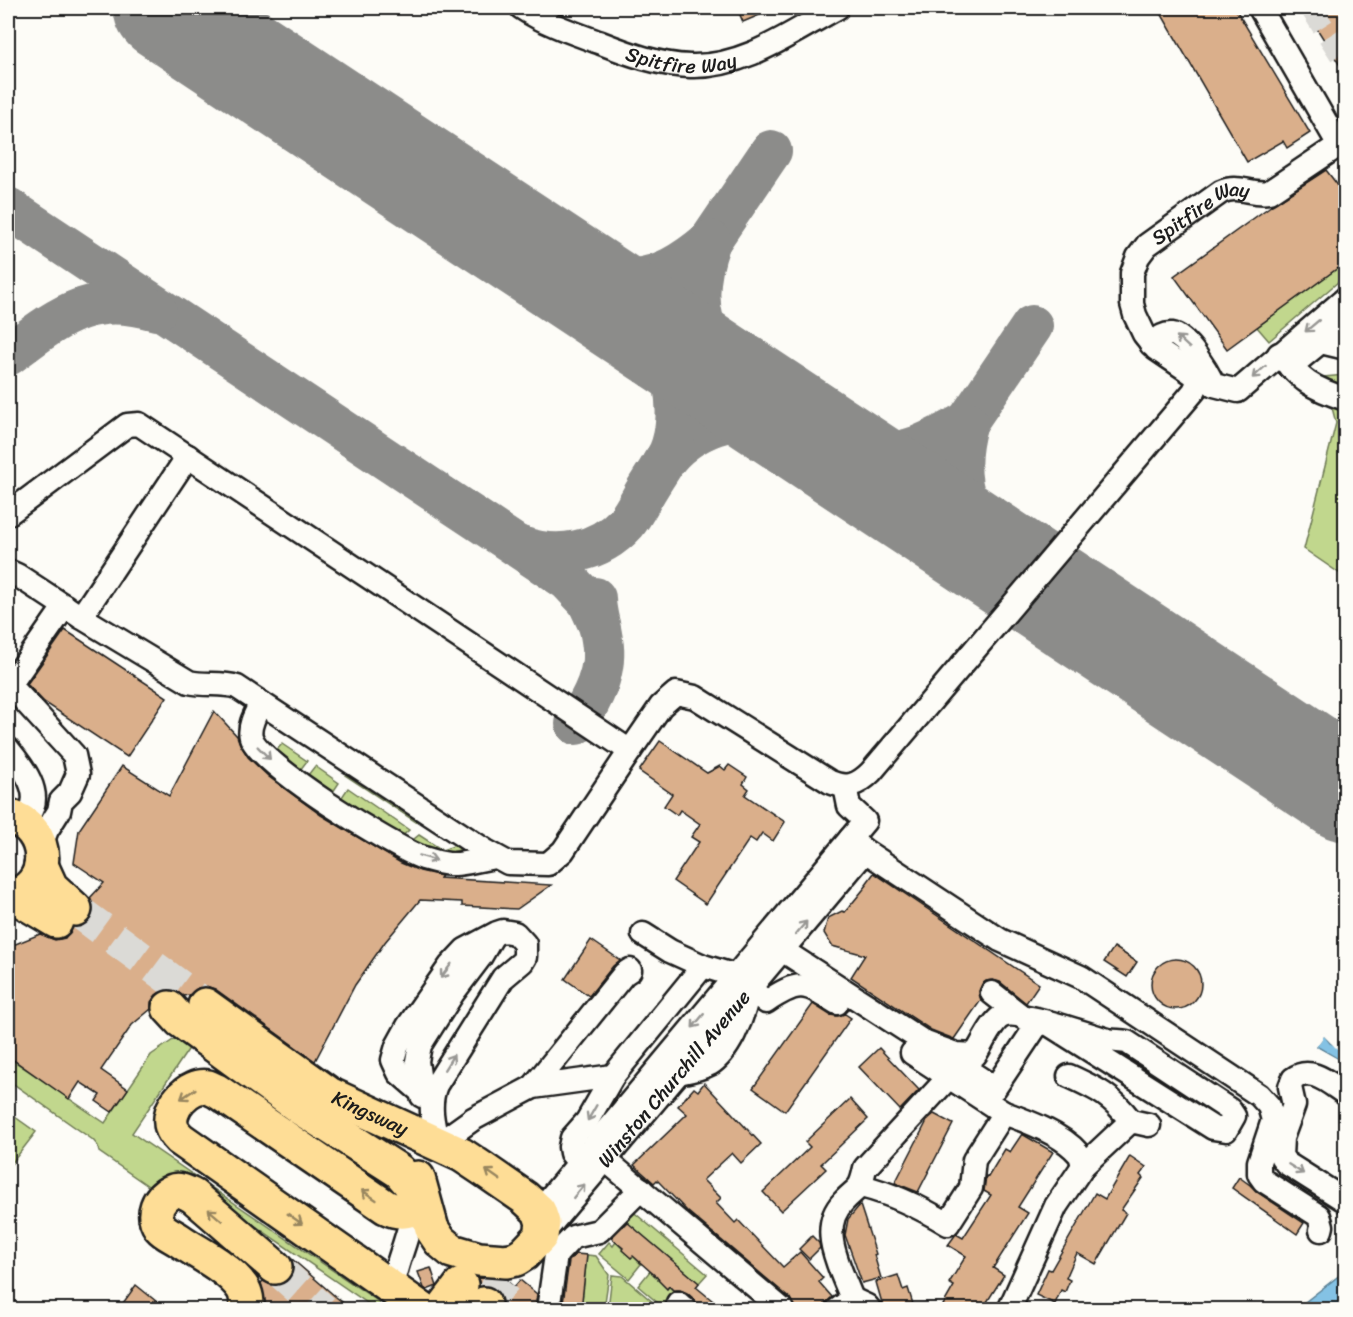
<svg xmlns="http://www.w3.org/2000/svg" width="1353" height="1317" font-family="Sriracha,sans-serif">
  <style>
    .green { fill: #c1d78d; stroke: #6e7a54; stroke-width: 1.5 }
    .water { fill: #84c2e4; stroke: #5a8094; stroke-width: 1.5 }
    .pier { fill: #fdfcf7 }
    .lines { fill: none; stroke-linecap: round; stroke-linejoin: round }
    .taxiway { stroke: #8c8c8a; stroke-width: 42 }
    .runway { stroke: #8c8c8a; stroke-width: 105 }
    .building { fill: #daaf8b; stroke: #1c1c1c; stroke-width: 1.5 }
    .minor-tunnel { stroke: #dbdad6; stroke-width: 22; stroke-dasharray: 22 11; stroke-linecap: butt }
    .highway-tunnel { stroke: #dbdad6; stroke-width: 33; stroke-dasharray: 33 16; stroke-linecap: butt }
    .minor-casing { stroke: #1c1c1c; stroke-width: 27 }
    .highway-casing { stroke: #1c1c1c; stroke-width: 38 }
    .minor { stroke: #fdfcf7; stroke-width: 22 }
    .highway { stroke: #fedd96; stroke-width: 33 }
    .oneway { stroke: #989794 }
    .oneway2 { stroke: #98865f }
    .labels { text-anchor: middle; stroke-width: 4.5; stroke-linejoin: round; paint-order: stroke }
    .street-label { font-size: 20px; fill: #1c1c1c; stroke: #fdfcf7 }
  </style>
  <rect width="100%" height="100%" fill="#fdfcf7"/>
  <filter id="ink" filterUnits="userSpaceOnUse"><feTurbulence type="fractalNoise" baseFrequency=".0167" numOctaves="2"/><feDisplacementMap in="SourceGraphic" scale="12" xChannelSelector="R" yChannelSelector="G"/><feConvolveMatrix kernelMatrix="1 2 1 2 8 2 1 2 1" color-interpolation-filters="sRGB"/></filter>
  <g filter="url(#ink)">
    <!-- green -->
    <g class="green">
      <path d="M1345 262V276L1269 341 1257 327Z"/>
      <path d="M1345 375V577L1304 549 1336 423 1324 377Z"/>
      <path d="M282 744 307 761 297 774 273 754Z"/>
      <path d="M315 766 339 783 329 798 304 780Z"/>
      <path d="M348 771 419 818 416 822 345 775Z"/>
      <path d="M348 788 409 830 399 839 338 803Z"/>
      <path d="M419 835 442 850 459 844V850C445 857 423 848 408 844Z"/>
      <path d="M176 1038 192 1044 132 1133 376 1300 379 1303V1309H376L206 1192 154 1190 99 1152 98 1146 93 1140 8 1080V1057L105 1123 151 1055Z"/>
      <path d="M8 1112 36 1132 8 1168Z"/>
      <path d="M630 1209 707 1274 699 1283 622 1218Z"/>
      <path d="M609 1242 613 1246 616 1242 631 1258 633 1256 641 1264 629 1279 599 1254Z"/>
      <path d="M587 1255 596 1256 609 1275 604 1309 581 1310Z"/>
      <path d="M650 1271 667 1288 669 1287 676 1293 669 1309H665L638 1286Z"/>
      <path d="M612 1275 622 1276 661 1309H608Z"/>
    </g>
    <!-- water -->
    <g class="water">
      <path d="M1324 1035 1330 1043 1342 1049 1345 1048V1063L1316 1046Z"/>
      <path d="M1345 1271V1309H1296Z"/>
    </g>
    <!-- pier -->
    <path class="pier" d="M1322 1033H1326L1338 1046 1346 1045 1345 1048 1337 1049 1324 1036 1316 1047 1345 1063 1346 1066 1314 1048 1313 1045Z"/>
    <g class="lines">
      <!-- taxiway -->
      <g class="taxiway">
        <path d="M8 208 568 580 588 601 599 625"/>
        <path d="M710 241 771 151"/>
        <path d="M555 265C622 286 654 289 710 241 686 307 704 338 744 390"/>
        <path d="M8 355C59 317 89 290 156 310"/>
        <path d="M967 422 1032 326"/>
        <path d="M662 464C688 428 737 410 781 422 796 426 808 437 822 442 837 448 856 451 872 453 908 456 936 439 967 422 954 466 959 505 989 542 999 554 1011 564 1022 575"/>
        <path d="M521 547C558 560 599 553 626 523 635 512 642 496 650 484 656 474 664 463 669 453 678 432 678 406 674 385 666 348 638 326 611 303"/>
        <path d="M576 724C592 700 608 671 602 640 600 625 595 612 595 598"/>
      </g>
      <!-- runway -->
      <path class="runway" d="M166 8 1346 789"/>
    </g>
    <!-- building -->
    <g class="building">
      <path d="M737 8H776L743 22Z"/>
      <path d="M1158 8H1235L1310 133 1287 148 1283 141 1247 162Z"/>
      <path d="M1304 8H1346V75Z"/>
      <path d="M1326 170 1346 196V207L1340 211 1346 217V262L1227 349 1174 276 1272 205Z"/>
      <path d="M65 630 167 697 127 757 44 702 27 684Z"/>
      <path d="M214 711 237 736 240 744 248 757 269 777 321 815 401 863 420 871 442 876 440 878 551 885 517 909 462 906V902L420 900 385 942 355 985 315 1061 215 989 206 986 198 988 189 995 183 996 175 990H165L156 995 151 1002V1009L132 1025 101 1070 128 1089 112 1112 96 1101 100 1095 80 1082 69 1099 8 1056V947L40 934 55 940 65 938 73 927H81L89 921 93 912V904L90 898 104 883 74 863 79 830 122 766 169 796Z"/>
      <path d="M660 741 707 773 720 766 725 770 729 765 747 777 743 784 749 789 745 795 785 822 773 841 762 833 756 842 750 838 706 904 673 881 699 842 691 837 700 824 680 810 677 815 664 806 672 794 639 771Z"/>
      <path d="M874 873 1039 984 1026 1003 1000 982 993 980 986 981 982 984 979 991 981 1000 954 1039 931 1030 851 977 865 955 832 946 824 933 828 918 842 911 845 912 867 885 866 884Z"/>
      <path d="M591 940 620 960 613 966 589 996 565 979Z"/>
      <path d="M1114 947 1137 962 1127 977 1104 962Z"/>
      <circle cx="1176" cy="984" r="25"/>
      <path d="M813 1004 830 1015 837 1016 845 1014 851 1018 785 1111 753 1088Z"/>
      <path d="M879 1048 919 1090 900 1110 859 1067Z"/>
      <path d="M704 1083 761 1144 741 1163 732 1153 703 1180 721 1198 716 1203 735 1223 738 1220 783 1267 800 1252 823 1278 819 1282 832 1297 825 1304 823 1310H796L792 1300 687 1211 657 1180 654 1183 634 1165 687 1114 678 1106 694 1088 698 1091Z"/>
      <path d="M850 1099 868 1119 821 1164 826 1169 781 1211 763 1192 810 1147 805 1142Z"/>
      <path d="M934 1114 953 1124 918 1192 895 1183 928 1119Z"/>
      <path d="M1022 1134 1053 1152 1018 1207 1028 1213 993 1268 1004 1275 982 1310H950L943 1305 954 1286 949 1283 966 1256 948 1245 956 1234 963 1238 991 1195 984 1191 986 1176 988 1177 1005 1149 1010 1152Z"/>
      <path d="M1130 1156 1146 1167 1140 1175 1143 1178 1121 1210 1126 1213 1096 1264 1077 1253 1066 1278 1070 1280 1065 1292 1061 1290 1055 1304 1036 1295 1048 1269 1051 1270 1095 1193 1105 1199Z"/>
      <path d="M1239 1177 1250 1185 1257 1192 1304 1223 1297 1234 1232 1188Z"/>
      <path d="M860 1205 876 1254 874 1255 881 1278 862 1283 845 1235 848 1219Z"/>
      <path d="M627 1222 699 1283 696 1287 724 1310H699L695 1300 687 1293 680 1290H673L669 1286 667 1289 658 1280 659 1279 633 1256 631 1258 622 1250 623 1248 611 1238Z"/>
      <path d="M812 1236 819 1243 820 1248 809 1259 799 1249Z"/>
      <path d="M576 1254 587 1255 581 1310H562L569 1261Z"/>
      <path d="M292 1259 336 1297 352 1310H270L266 1306 261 1283 263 1281 271 1285H281L289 1280 293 1270Z"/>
      <path d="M431 1268 437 1286 427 1290 424 1288 418 1272Z"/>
      <path d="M898 1275 903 1290 908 1288 913 1304 908 1306 909 1310H884L876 1282Z"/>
      <path d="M478 1278 506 1280 514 1287 520 1280 537 1294 535 1310H501L502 1298 496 1290 488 1286H480Z"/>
      <path d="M136 1285 167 1310H118Z"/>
    </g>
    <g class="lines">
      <!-- minor-tunnel -->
      <path class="minor-tunnel" d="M1311 8 1346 63"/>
      <!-- highway-tunnel -->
      <g class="highway-tunnel">
        <path d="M75 909 205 1005"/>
        <path d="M275 1267 323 1310"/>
        <path d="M484 1304 505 1279"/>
      </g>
      <!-- minor casing -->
      <g class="minor-casing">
        <g id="minor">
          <path id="s1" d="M522 8C546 24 574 33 601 43 629 54 659 65 690 66 744 68 792 32 837 8"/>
          <path d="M1321 342 1346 348"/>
          <path d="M1151 344C1158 339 1164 333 1172 334 1187 336 1208 373 1214 385L1238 391 1346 298"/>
          <path d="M1279 354C1302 381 1311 388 1346 399"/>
          <path d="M1290 367 1346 321"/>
          <path id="s2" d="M8 514 127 425 139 424 630 751 661 706 676 693 695 697 830 782C847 789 858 785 871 772L1194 391 1197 385 1196 376 1156 349 1144 334 1135 315 1132 304V273L1138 257 1147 245 1221 192C1238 184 1252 195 1269 192L1339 145 1260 8"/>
          <path d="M8 571 17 575 81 617 189 682C205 686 221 682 237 687L486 851 508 863 548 864 563 851 630 751"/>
          <path d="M81 617 188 456"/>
          <path d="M261 703C256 713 248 726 251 737 259 765 393 847 423 858 432 860 446 865 455 864 464 864 485 858 496 857"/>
          <path d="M8 749C21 765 44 792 29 814L15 818"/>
          <path d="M850 839 865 851 1000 940 1081 977 1259 1095 1269 1106 1273 1120 1259 1162V1174L1264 1181 1319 1216 1322 1226 1321 1230"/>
          <path d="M41 845 47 830 59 811 61 801 70 792 78 774 74 755 10 685 65 606"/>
          <path d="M643 934 670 951 703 966 736 976 766 1002C799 980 804 982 837 1003"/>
          <path d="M782 950 995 1088 1035 1028 1040 1024 1047 1023 1213 1128 1226 1130 1234 1116 1230 1110 1127 1042C1121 1041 1114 1041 1108 1040 1089 1035 1015 1008 1001 1017 992 1022 981 1046 975 1055L956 1054 926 1043"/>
          <path d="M992 993 1024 1018"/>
          <path d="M912 1053 1004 1113"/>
          <path d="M678 1073C689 1071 701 1069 710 1064 729 1052 742 1019 747 999"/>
          <path d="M1069 1076C1097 1089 1111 1095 1131 1121"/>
          <path d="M533 1087 624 974 630 970"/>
          <path d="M421 1092 399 1073 393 1060 397 1046 408 1026 450 966 465 950 497 933 503 931 515 933 525 944V957L522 962 503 978 436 1085C428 1104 433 1124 438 1144L473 1119 533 1087 613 1076"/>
          <path d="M1346 1094C1330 1084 1311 1065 1293 1079L1290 1087 1294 1105 1282 1138 1281 1156 1286 1163 1346 1201"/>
          <path d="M422 1096 417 1061 420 1045 453 993 481 956 492 937"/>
          <path d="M595 1151 783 1310"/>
          <path d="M579 1163 571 1153 570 1147 572 1138 587 1121 613 1076 703 966"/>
          <path d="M861 1186C893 1194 920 1207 948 1224L971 1188 974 1160 1004 1113C1027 1121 1062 1134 1078 1153 1081 1156 1082 1162 1083 1166"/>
          <path d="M539 1211 865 821 849 806 845 786"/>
          <path id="s3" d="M541 1236 859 859 844 847"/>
          <path d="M392 1287C397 1259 411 1233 414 1204"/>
          <path d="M852 1299C841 1269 817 1229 843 1202 858 1186 860 1192 865 1168L949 1077"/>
          <path d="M678 1303 686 1310"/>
          <path d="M548 1310 556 1255 573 1237 599 1231 641 1189"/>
          <path d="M837 1310 852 1299 867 1306 870 1310"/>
          <path d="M1009 1310 1056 1206 1083 1166 1131 1121 1149 1125"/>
        </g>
      </g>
      <!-- highway casing -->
      <g class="highway-casing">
        <g id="highway">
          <path d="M8 816C52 827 54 889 8 897"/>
          <path d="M41 865 51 887 75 909"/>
          <path d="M14 896 56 921"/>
          <path id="s4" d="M205 1005 329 1094 462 1155 483 1169 525 1198 539 1211 543 1223 541 1236 524 1254 516 1259 506 1261 479 1259 452 1251 440 1241 432 1229 418 1178"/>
          <path d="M169 1008 181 1021 299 1107 399 1171C405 1178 414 1186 415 1196 417 1215 398 1213 386 1207L217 1091C214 1090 211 1088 208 1087 189 1083 165 1109 172 1128 173 1132 177 1136 180 1139L423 1310"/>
          <path d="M247 1310C247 1301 247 1294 242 1287 228 1267 199 1254 179 1240 173 1236 165 1233 160 1227 151 1214 158 1198 171 1192 179 1188 185 1192 193 1196L275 1267"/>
          <path d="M442 1310 461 1285"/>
          <path d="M479 1310 484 1304"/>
        </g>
      </g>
      <!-- minor -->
      <use href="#minor" class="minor"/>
      <!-- highway -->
      <use href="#highway" class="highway"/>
    </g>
    <!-- one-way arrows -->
    <defs><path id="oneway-shaft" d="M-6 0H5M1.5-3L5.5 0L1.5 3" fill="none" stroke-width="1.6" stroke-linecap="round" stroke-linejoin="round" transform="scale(1.5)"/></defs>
    <g class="oneway">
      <use href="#oneway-shaft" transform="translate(1312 326) rotate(140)"/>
      <use href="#oneway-shaft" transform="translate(1183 342) rotate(-137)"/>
      <use href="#oneway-shaft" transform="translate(1259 372) rotate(138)"/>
      <use href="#oneway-shaft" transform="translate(264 753) rotate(45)"/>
      <use href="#oneway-shaft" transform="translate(428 858) rotate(16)"/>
      <use href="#oneway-shaft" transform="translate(801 928) rotate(-50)"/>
      <use href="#oneway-shaft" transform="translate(446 971) rotate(127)"/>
      <use href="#oneway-shaft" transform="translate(698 1021) rotate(130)"/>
      <use href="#oneway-shaft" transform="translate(449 1062) rotate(-58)"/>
      <use href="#oneway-shaft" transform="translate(592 1113) rotate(120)"/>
      <use href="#oneway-shaft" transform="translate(1296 1169) rotate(32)"/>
      <use href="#oneway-shaft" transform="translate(579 1191) rotate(-50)"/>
    </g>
    <g class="oneway2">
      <use href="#oneway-shaft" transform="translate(188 1094) rotate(146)"/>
      <use href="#oneway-shaft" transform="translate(493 1175) rotate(-145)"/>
      <use href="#oneway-shaft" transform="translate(369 1195) rotate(-146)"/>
      <use href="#oneway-shaft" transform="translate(215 1215) rotate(-139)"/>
      <use href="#oneway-shaft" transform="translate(295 1219) rotate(35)"/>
    </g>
  </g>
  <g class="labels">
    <!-- street labels -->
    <g class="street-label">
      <text dy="7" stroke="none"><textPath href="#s1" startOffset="170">Spitfire Way</textPath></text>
      <text dy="7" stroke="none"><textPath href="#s2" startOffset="1792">Spitfire Way</textPath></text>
      <text dy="7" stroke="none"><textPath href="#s3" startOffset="206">Winston Churchill Avenue</textPath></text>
      <text dy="7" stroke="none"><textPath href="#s4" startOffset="198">Kingsway</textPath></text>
    </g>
  </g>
  <!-- margin -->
  <rect width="1353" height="1317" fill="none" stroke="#fdfcf7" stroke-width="30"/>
  <rect x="15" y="15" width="1323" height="1287" fill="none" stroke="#1c1c1c" stroke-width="2" filter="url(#ink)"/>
</svg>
